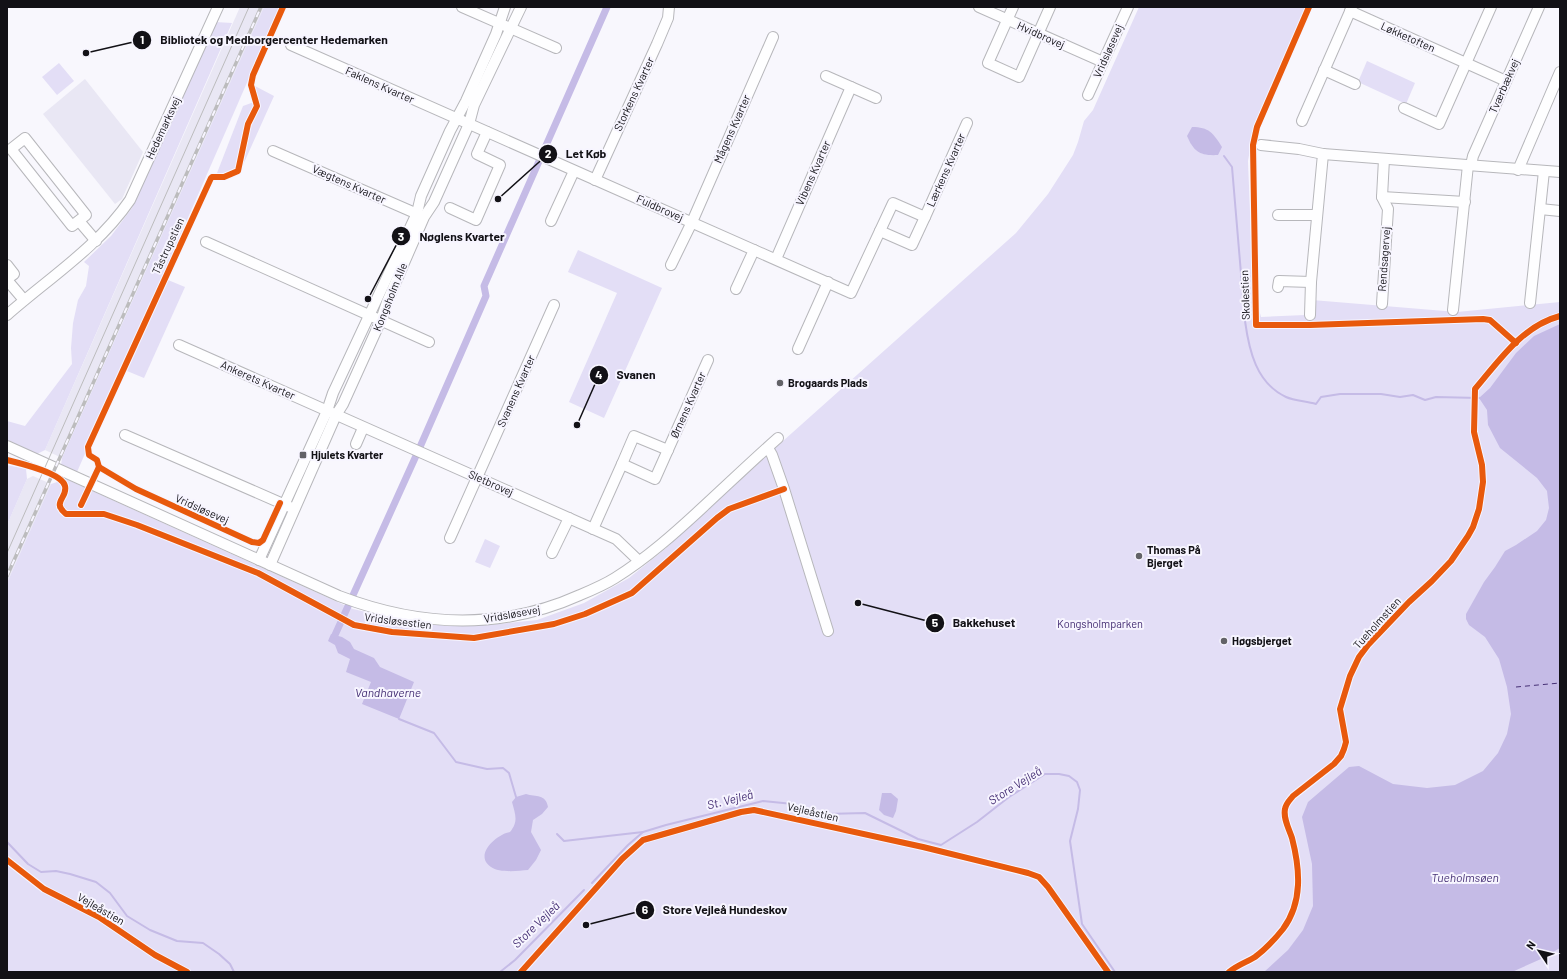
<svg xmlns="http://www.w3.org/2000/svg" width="1567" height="979" font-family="Barlow,sans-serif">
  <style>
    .built { fill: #e9e7f4 }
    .green { fill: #e3def6 }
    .water { fill: #c5bbe6 }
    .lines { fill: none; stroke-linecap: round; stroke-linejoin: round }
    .stream { stroke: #c5bbe6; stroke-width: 2 }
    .canal { stroke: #c5bbe6; stroke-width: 7 }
    .ferry { stroke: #463075; stroke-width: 1; stroke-dasharray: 5 4; stroke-linecap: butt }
    .minor-casing { stroke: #b7b7bb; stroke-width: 12 }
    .minor { stroke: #fefeff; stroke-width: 10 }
    .tram { stroke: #bcbcbd; stroke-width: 1 }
    .rail-casing { stroke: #bcbcbd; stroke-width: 3.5 }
    .rail { stroke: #f7f5ff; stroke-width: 2; stroke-dasharray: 6; stroke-linecap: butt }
    .cycleway-casing { stroke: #f7f5ff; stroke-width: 8 }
    .cycleway { stroke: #e8590c; stroke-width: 6 }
    .poi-dot { fill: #626267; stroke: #f7f5ff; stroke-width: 1.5 }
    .labels { text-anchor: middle; stroke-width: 4; stroke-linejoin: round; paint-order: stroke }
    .street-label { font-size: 11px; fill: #121116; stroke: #f7f5ff }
    .poi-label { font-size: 11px; font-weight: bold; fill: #121116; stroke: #f7f5ff; text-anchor: start }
    .park-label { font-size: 11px; fill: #422b71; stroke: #f7f5ff }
    .water-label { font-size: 12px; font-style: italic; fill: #463075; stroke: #f7f5ff }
    .leader { fill: none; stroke: #121116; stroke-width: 1.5 }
    .callout-dot { fill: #121116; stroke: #f7f5ff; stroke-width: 1.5 }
    .mark-label { font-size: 12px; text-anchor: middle; font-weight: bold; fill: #fff }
    .callout-label { font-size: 12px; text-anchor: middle; font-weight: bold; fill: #121116; stroke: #f7f5ff; stroke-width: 4; stroke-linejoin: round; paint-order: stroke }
  </style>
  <rect width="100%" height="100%" fill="#f8f7fd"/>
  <!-- built -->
  <g class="built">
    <path d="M240 7H264L62 458 45 450Z"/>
    <path d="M85 79 143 152 122 199 115 204 43 114Z"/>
    <path d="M33 476 51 484 7 583V525L27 479Z"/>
  </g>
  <!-- green -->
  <g class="green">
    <path d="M264 7H280L77 472 61 465 62 458Z"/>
    <path d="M1139 7H1306L1254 126 1248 161 1253 287 1261 317 1305 315 1312 300 1457 312 1560 302V972H7V583L51 484 66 479 353 609 400 620 447 626 498 624 537 620 584 603 629 578 665 549 783 441 1016 233 1048 194 1073 155 1078 142 1084 121 1093 110Z"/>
    <path d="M215 22 232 23 45 450 37 454 7 440V421L25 426 72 364 71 348 73 323 78 300 86 286 89 266 84 262 111 236 132 208Z"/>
    <path d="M1367 61 1415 83 1406 104 1358 82Z"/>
    <path d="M59 63 74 81 57 95 42 77Z"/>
    <path d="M255 86 274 96 243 165 242 164 250 125 259 104 254 89Z"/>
    <path d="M254 102V105L246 124 236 170 219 175 217 173 243 106Z"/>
    <path d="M578 250 662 288 604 418 569 402 617 293 568 272Z"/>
    <path d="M168 280 185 287 144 378 127 371Z"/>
    <path d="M7 465 26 469 27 479 7 525Z"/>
    <path d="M485 539 500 546 490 568 475 562Z"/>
  </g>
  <!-- water -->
  <g class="water">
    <path d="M1192 127C1209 127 1213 133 1222 147L1218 155C1200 156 1194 152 1187 136Z"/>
    <path d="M1560 324V948L1541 959 1512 972H1264L1288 950 1303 930 1313 906 1312 864 1302 817 1308 802 1349 767 1359 766 1393 784 1427 788 1455 785 1483 771 1498 753 1507 734 1511 714 1507 687 1499 659 1485 637 1469 625 1466 619V614L1484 582 1495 567 1505 551 1516 545 1537 531 1546 520 1549 508 1547 491 1537 478 1500 448 1488 425 1487 410 1479 398 1490 388 1516 353 1534 336Z"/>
    <path d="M331 634 342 637 350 642 354 649 374 658 380 667 414 682 399 719 362 704 371 682 346 672 350 659 338 653 335 645 328 641Z"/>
    <path d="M882 793H891L898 799 896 811 893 818 884 815 879 810Z"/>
    <path d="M526 794C536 797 546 794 548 807L542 814 533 820 531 832 541 850 536 860 528 870C518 871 499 873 491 867 473 855 497 834 510 832 519 821 515 814 512 802L516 797Z"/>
  </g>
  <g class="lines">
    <!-- stream -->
    <g class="stream">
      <path d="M1224 156 1232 167 1245 321C1249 350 1256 383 1286 397 1295 401 1306 401 1316 404L1321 397 1340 394H1381L1400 397 1413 395 1425 400 1436 397 1479 398"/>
      <path d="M399 719 434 733 456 762 487 769 503 768 509 773 516 797"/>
      <path d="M557 834 564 841 643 832"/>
      <path d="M7 842 28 864 41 872 56 871 70 874 96 882 110 893 127 916 150 930 177 941 203 943 219 954 230 964 234 972"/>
      <path d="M592 883 628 845 643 832 666 825 763 801 793 804 802 810 825 814 865 813 918 839 941 845 977 822 1009 797 1045 774H1059L1069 776 1077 782 1080 790 1078 809 1070 841 1082 924 1115 972"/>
      <path d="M500 972 515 960 584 890"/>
    </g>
    <!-- canal -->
    <path class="canal" d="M335 635 420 447 486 296 484 286 607 7"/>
    <!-- ferry -->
    <path class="ferry" d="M1516 687 1560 683"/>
    <!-- minor casing -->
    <g class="minor-casing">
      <g id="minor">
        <path d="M462 7 556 48"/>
        <path d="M979 7 1103 62"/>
        <path d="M1013 7 988 63 1019 77 1050 7"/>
        <path d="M1350 11 1506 81"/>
        <path d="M291 45 851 293 893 203 925 217 967 123"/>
        <path d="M1324 70 1355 84"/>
        <path d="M826 76 876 98"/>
        <path d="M1088 95 1128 7"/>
        <path d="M1404 108 1439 124 1491 7"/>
        <path d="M1302 121 1352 7"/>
        <path d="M25 138 86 215 72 226 11 149Z"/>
        <path d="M1261 145 1299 149 1323 154 1311 282 1310 315"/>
        <path d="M273 151 422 216"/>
        <path d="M1323 154 1560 172"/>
        <path d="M1471 165 1473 156 1539 7"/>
        <path d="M1518 170 1560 72"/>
        <path d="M595 180 657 44 668 18 669 7"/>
        <path d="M1382 197 1465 202"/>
        <path d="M450 208 476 220 500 165 477 154 487 132"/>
        <path d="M1540 209 1560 211"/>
        <path d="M1278 215H1317"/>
        <path d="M79 221 96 241"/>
        <path d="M551 221 574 171"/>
        <path d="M880 231 912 245 925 217"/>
        <path d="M206 242 429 342"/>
        <path d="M776 259 851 87"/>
        <path d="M7 265 14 274 7 279"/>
        <path d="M671 265 692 222 773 37"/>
        <path d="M7 280 24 300"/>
        <path d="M1278 287 1279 281 1311 282"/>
        <path d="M736 289 754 250"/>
        <path d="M1530 303 1544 171"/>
        <path d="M1382 304 1388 209 1382 197 1384 159"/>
        <path d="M1453 310 1468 165"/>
        <path d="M7 315C49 278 98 247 130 200L218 7"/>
        <path d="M179 345 616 539 639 561"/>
        <path d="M798 349 828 282"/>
        <path d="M125 435 290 507"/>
        <path d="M356 444 363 428"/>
        <path d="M7 446 339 596C420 627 500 631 580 595 592 590 604 585 615 578 647 558 675 533 702 508 727 485 752 461 778 438"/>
        <path d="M768 448 772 455 784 489 828 631"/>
        <path d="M622 464 634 436 668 450"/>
        <path d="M593 529 622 464 655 479 708 360"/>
        <path d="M450 538 554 305"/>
        <path d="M552 553 569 518"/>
        <path d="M259 560 327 411 333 393 417 213 421 196 450 131 466 101 496 34 505 7"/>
        <path d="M270 565 336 415 343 404 381 320 387 302 424 217 434 202 469 124 474 105 521 7"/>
      </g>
    </g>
    <!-- minor -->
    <use href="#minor" class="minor"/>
    <!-- tram -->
    <path class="tram" d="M7 553 249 7"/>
    <!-- rail casing -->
    <g class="rail-casing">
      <path id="rail" d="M7 576 261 7"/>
    </g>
    <!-- rail -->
    <use href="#rail" class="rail"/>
    <!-- cycleway casing -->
    <g class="cycleway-casing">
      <g id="cycleway">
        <path d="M1309 7 1257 127 1253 145 1256 325H1310L1483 319 1490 320 1516 343"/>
        <path d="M7 460C19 463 62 473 65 486 68 498 51 502 66 514H104L137 525 258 573 354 625 392 632 474 638 554 624 585 614 632 593 717 518 729 509 784 489"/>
        <path d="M99 467 136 489 252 542 259 543 263 540 280 503"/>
        <path d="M81 505 99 467 97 460 89 455 88 447 211 178 212 177H224L238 171 248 124 257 106 251 85 253 75 283 7"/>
        <path d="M7 860 44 889 99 917 155 955 187 972"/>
        <path d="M521 972 622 859 643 840 741 812 754 810 923 847 1028 873 1039 877 1048 887 1108 972"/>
        <path d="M1229 972C1237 965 1247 962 1255 957 1266 949 1275 939 1283 929 1303 902 1300 869 1292 838 1289 829 1283 818 1285 809 1286 803 1290 800 1293 796L1334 764 1341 756 1344 749 1346 742 1340 709 1350 676 1359 657 1368 645 1409 602 1432 581 1451 561 1468 536 1473 527 1479 509 1483 482 1482 465 1474 432 1475 389C1499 361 1522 326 1560 316"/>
      </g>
    </g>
    <!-- cycleway -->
    <use href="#cycleway" class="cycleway"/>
  </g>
  <!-- markers -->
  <g class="poi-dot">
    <circle cx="780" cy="383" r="4"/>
    <rect x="299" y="451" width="8" height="8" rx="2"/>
    <circle cx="1139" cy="556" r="4"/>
    <circle cx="1224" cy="641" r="4"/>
  </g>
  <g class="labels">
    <!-- street labels -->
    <g class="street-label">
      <text transform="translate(1041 35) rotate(24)" y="4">Hvidbrovej</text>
      <text transform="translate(1408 37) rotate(24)" y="4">Løkketoften</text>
      <text transform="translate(1108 51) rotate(-66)" y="4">Vridsløsevej</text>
      <text transform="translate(380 85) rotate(24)" y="4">Faklens Kvarter</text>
      <text transform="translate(1504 86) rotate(-66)" y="4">Tværbækvej</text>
      <text transform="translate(634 94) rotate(-65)" y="4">Storkens Kvarter</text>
      <text transform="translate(163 128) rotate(-65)" y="4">Hedemarksvej</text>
      <text transform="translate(732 129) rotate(-66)" y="4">Mågens Kvarter</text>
      <text transform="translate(946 170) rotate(-66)" y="4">Lærkens Kvarter</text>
      <text transform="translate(813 173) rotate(-66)" y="4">Vibens Kvarter</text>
      <text transform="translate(349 184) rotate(24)" y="4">Vægtens Kvarter</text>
      <text transform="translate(660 208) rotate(24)" y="4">Fuldbrovej</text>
      <text transform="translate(168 246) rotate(-65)" y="4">Tåstrupstien</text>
      <text transform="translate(1384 259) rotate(-86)" y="4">Rendsagervej</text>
      <text transform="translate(1245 295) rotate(-92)" y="4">Skolestien</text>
      <text transform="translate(390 297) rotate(-68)" y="4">Kongsholm Alle</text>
      <text transform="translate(258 380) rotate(24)" y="4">Ankerets Kvarter</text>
      <text transform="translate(516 391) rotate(-66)" y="4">Svanens Kvarter</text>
      <text transform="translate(688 405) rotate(-66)" y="4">Ørnens Kvarter</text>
      <text transform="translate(491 483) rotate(24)" y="4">Sletbrovej</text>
      <text transform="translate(202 509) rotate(24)" y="4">Vridsløsevej</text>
      <text transform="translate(512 614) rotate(-10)" y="4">Vridsløsevej</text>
      <text transform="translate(398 621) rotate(7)" y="4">Vridsløsestien</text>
      <text transform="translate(1377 623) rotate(-48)" y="4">Tueholmstien</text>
      <text transform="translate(813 812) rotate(13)" y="4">Vejleåstien</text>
      <text transform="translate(101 909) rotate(30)" y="4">Vejleåstien</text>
    </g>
    <!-- poi labels -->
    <g class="poi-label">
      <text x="788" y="387">Brogaards Plads</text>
      <text x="311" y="459">Hjulets Kvarter</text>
      <text x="1147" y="554">Thomas På<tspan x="1147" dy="13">Bjerget</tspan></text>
      <text x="1232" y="645">Høgsbjerget</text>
    </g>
    <!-- park labels -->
    <g class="park-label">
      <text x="1100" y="628">Kongsholmparken</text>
    </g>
    <!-- water labels -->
    <g class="water-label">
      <text x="388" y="697">Vandhaverne</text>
      <text transform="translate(1015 786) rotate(-32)" y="4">Store Vejleå</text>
      <text transform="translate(730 800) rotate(-14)" y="4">St. Vejleå</text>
      <text x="1465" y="882">Tueholmsøen</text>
      <text transform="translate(536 925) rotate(-44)" y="4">Store Vejleå</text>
    </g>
  </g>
  <!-- callouts -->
  <path class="leader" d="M86 53L142 40M498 199L548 154M368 299L401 236M577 425L599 375M858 603L935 623M586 925L645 910"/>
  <g class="callout-dot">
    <circle cx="86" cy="53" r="4"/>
    <circle cx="498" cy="199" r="4"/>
    <circle cx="368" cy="299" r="4"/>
    <circle cx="577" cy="425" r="4"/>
    <circle cx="858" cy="603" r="4"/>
    <circle cx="586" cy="925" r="4"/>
    <circle cx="142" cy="40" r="10"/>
    <circle cx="548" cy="154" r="10"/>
    <circle cx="401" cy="236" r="10"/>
    <circle cx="599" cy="375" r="10"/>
    <circle cx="935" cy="623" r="10"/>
    <circle cx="645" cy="910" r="10"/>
  </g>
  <g class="mark-label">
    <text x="142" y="44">1</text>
    <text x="548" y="158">2</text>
    <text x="401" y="241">3</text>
    <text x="599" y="379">4</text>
    <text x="935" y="627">5</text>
    <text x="645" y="914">6</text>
  </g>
  <g class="callout-label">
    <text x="274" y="44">Bibliotek og Medborgercenter Hedemarken</text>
    <text x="586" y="158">Let Køb</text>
    <text x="462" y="241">Nøglens Kvarter</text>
    <text x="636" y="379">Svanen</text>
    <text x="984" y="627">Bakkehuset</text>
    <text x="725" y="914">Store Vejleå Hundeskov</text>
  </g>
  <!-- border -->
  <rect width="1567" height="979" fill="none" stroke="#121116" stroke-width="16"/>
  <!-- north arrow -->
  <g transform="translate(1539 951) rotate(305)" stroke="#f7f5ff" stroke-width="3" paint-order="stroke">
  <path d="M0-3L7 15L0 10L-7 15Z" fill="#121116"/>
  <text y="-6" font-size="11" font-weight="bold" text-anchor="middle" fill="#121116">N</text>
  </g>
</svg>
